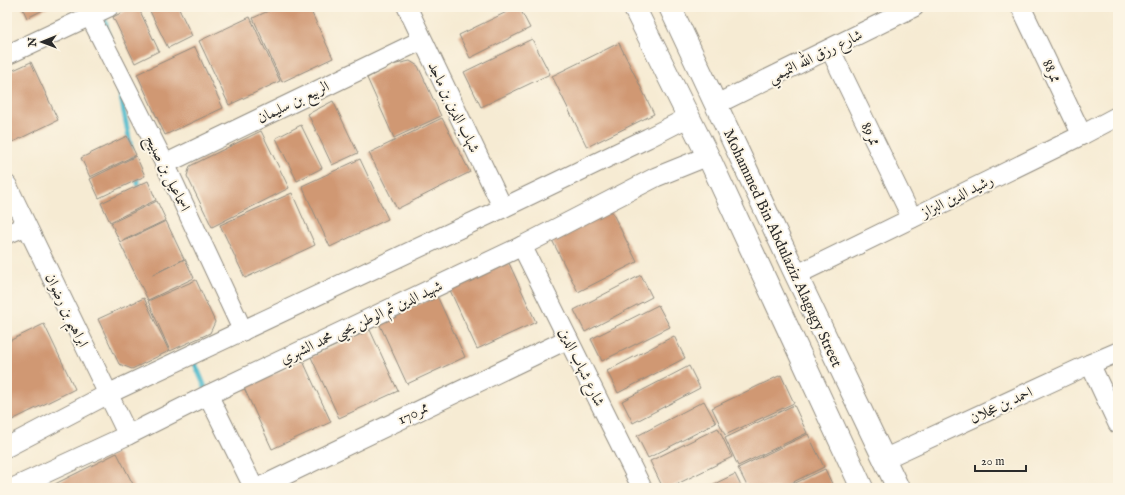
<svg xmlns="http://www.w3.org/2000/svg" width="1125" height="495" font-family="'IM FELL English',Amiri,serif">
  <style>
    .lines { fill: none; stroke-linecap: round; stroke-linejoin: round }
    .stream { stroke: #4fbacc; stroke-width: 5 }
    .building { fill: #d09873 }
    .minor-casing { stroke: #908b7f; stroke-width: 21 }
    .tertiary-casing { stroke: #908b7f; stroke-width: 24 }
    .minor { stroke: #fff; stroke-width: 19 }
    .tertiary { stroke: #fff; stroke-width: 22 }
    .labels { text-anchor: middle; stroke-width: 4; stroke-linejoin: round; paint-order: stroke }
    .street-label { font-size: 15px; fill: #2b2b2b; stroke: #fcf5e5 }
  </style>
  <rect width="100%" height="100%" fill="#fcf5e5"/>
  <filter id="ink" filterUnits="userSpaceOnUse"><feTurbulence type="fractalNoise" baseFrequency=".025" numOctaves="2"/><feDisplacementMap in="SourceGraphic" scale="8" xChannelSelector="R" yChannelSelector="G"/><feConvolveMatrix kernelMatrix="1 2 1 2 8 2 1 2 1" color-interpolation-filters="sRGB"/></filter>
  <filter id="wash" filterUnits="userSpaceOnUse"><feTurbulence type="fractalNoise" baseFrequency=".012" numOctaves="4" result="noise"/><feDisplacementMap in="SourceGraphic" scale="16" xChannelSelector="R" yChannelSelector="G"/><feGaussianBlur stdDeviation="0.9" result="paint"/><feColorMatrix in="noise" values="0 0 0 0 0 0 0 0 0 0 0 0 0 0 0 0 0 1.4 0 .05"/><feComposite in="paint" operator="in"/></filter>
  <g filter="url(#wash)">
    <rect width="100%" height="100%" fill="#f6ebd3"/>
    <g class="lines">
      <!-- stream -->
      <g class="stream">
        <path d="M104 13 108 35"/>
        <path d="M120 92 134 164"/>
        <path d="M136 174 140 192"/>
        <path d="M193 359 207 392"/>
      </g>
    </g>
    <g id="blocks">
      <!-- building -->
      <g class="building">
        <path d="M22 7H49L27 18Z"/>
        <path d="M133 7H138L159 51 135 63 113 17Z"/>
        <path d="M148 7H178L192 36 168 48Z"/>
        <path d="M277 7H309L333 58 282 82 253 18Z"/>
        <path d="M517 7H519L530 28 470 58 459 35Z"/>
        <path d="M250 17 280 81 229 105 199 41Z"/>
        <path d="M532 39 550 74 481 107 464 72Z"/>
        <path d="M619 43 654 114 587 147 552 76Z"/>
        <path d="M195 47 223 108 165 135 137 74Z"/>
        <path d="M410 61 418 66 441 116 394 138 367 78 392 65Z"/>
        <path d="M31 62 58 120 13 142 7 129V73Z"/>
        <path d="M333 101 358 153 332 165 308 114Z"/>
        <path d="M442 118 470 172 397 209 369 153Z"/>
        <path d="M301 125 322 168 297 181 276 138Z"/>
        <path d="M261 131 289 188 212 227 187 176 190 166Z"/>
        <path d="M127 136 136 155 90 177 81 158Z"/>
        <path d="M136 156 145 176 99 198 90 179Z"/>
        <path d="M360 159 388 219 330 247 302 186Z"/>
        <path d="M148 181 156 200 110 222 101 203Z"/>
        <path d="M292 193 315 245 245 278 220 225Z"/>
        <path d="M157 201 166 220 120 242 111 223Z"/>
        <path d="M611 210 637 262 578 292 552 240Z"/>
        <path d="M166 221 184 259 152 275 185 259 194 278 148 300 120 243Z"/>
        <path d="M508 261 536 322 477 349 449 288Z"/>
        <path d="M641 275 652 297 585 332 574 310Z"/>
        <path d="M196 280 215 322 210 333 170 351 148 301Z"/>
        <path d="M437 296 465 357 407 384 379 323Z"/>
        <path d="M144 298 169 351 132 369 119 364 98 319Z"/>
        <path d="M658 305 670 327 602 361 591 339Z"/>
        <path d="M44 324 75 389 8 422 7 420V342Z"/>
        <path d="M370 330 398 391 339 418 311 357Z"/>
        <path d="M674 336 685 358 618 393 607 371Z"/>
        <path d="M303 361 331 422 272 449 244 388Z"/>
        <path d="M689 366 700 388 633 423 622 401Z"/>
        <path d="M781 375 794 403 725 435 712 408Z"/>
        <path d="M704 401 716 423 648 458 637 436Z"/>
        <path d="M794 405 807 433 738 466 725 438Z"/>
        <path d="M718 428 732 457 669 488H663L650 461Z"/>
        <path d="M808 434 824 467 781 488H748L738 468Z"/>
        <path d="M117 453 135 488H57L55 484Z"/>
        <path d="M825 469 834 488H785Z"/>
        <path d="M735 474 742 488H706Z"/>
      </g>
    </g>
  </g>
  <g filter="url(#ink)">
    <use href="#blocks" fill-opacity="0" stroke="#908b7f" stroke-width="1"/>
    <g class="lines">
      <!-- minor casing -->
      <g class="minor-casing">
        <g id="minor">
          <path d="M407 7 503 208"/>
          <path d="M1021 7 1082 135"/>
          <path d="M90 16 165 164 243 331"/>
          <path d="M830 49 912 218"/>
          <path d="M7 55 109 7"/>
          <path d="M715 105 914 7"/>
          <path d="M165 164 422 40"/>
          <path d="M7 185 128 435"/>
          <path d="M7 234 26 226"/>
          <path d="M522 246 642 488"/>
          <path d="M796 275 1082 135 1118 116"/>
          <path d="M1090 364 1118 424"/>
          <path d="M208 395 254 488"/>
          <path d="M7 447 108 394 503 208 648 138 689 117"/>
          <path d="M884 459 1090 364 1118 352"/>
          <path d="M13 488 128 435 208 395 522 246 656 177 708 156"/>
          <path d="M258 488 568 339"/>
        </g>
      </g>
      <!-- tertiary casing -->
      <g class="tertiary-casing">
        <g id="tertiary">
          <path d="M634 7 708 156 862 488"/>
          <path d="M670 7 796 275 898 488"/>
        </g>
      </g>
      <!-- minor -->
      <use href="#minor" class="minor"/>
      <!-- tertiary -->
      <use href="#tertiary" class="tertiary"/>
    </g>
  </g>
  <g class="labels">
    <!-- street labels -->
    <g class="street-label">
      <text transform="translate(815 56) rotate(-26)" y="5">شارع رزق الله التميمي</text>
      <text transform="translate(1052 71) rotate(65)" y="5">ممر88</text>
      <text transform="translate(293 102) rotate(-26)" y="5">الربيع بن سليمان</text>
      <text transform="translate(454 107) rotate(64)" y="5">شهاب الدين بن ماجد</text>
      <text transform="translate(871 134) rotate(64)" y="5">ممر89</text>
      <text transform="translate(168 173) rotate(64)" y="5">اسماعيل بن صبيح</text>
      <text transform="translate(957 196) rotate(-26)" y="5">رشيد الدين البزاز</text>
      <text transform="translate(783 248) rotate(65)" y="5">Mohammed Bin Abdulaziz Alagagy Street</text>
      <text transform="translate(67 310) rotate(64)" y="5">ابراهيم بن رضوان</text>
      <text transform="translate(361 322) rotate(-25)" y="5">شهيد الدين ثم الوطن يحيى محمد الشهري</text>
      <text transform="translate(582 367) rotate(64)" y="5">شارع شهاب الدين</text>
      <text transform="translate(1001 405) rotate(-25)" y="5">احمد بن عجلان</text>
      <text transform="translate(413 413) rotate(-26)" y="5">ممر170</text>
    </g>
  </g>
  <!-- margin -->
  <rect width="1125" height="495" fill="none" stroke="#fcf5e5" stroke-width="24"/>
  <!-- north arrow -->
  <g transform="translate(42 42) rotate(269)" stroke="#fcf5e5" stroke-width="3" paint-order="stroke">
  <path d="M0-3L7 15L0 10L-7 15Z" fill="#2b2b2b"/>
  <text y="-6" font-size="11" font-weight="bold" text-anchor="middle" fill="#2b2b2b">N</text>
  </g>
  <!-- scale -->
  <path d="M975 465v6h51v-6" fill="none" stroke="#2b2b2b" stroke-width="2"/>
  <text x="981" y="465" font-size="12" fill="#2b2b2b" stroke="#fcf5e5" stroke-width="3" paint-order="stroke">20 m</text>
</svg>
